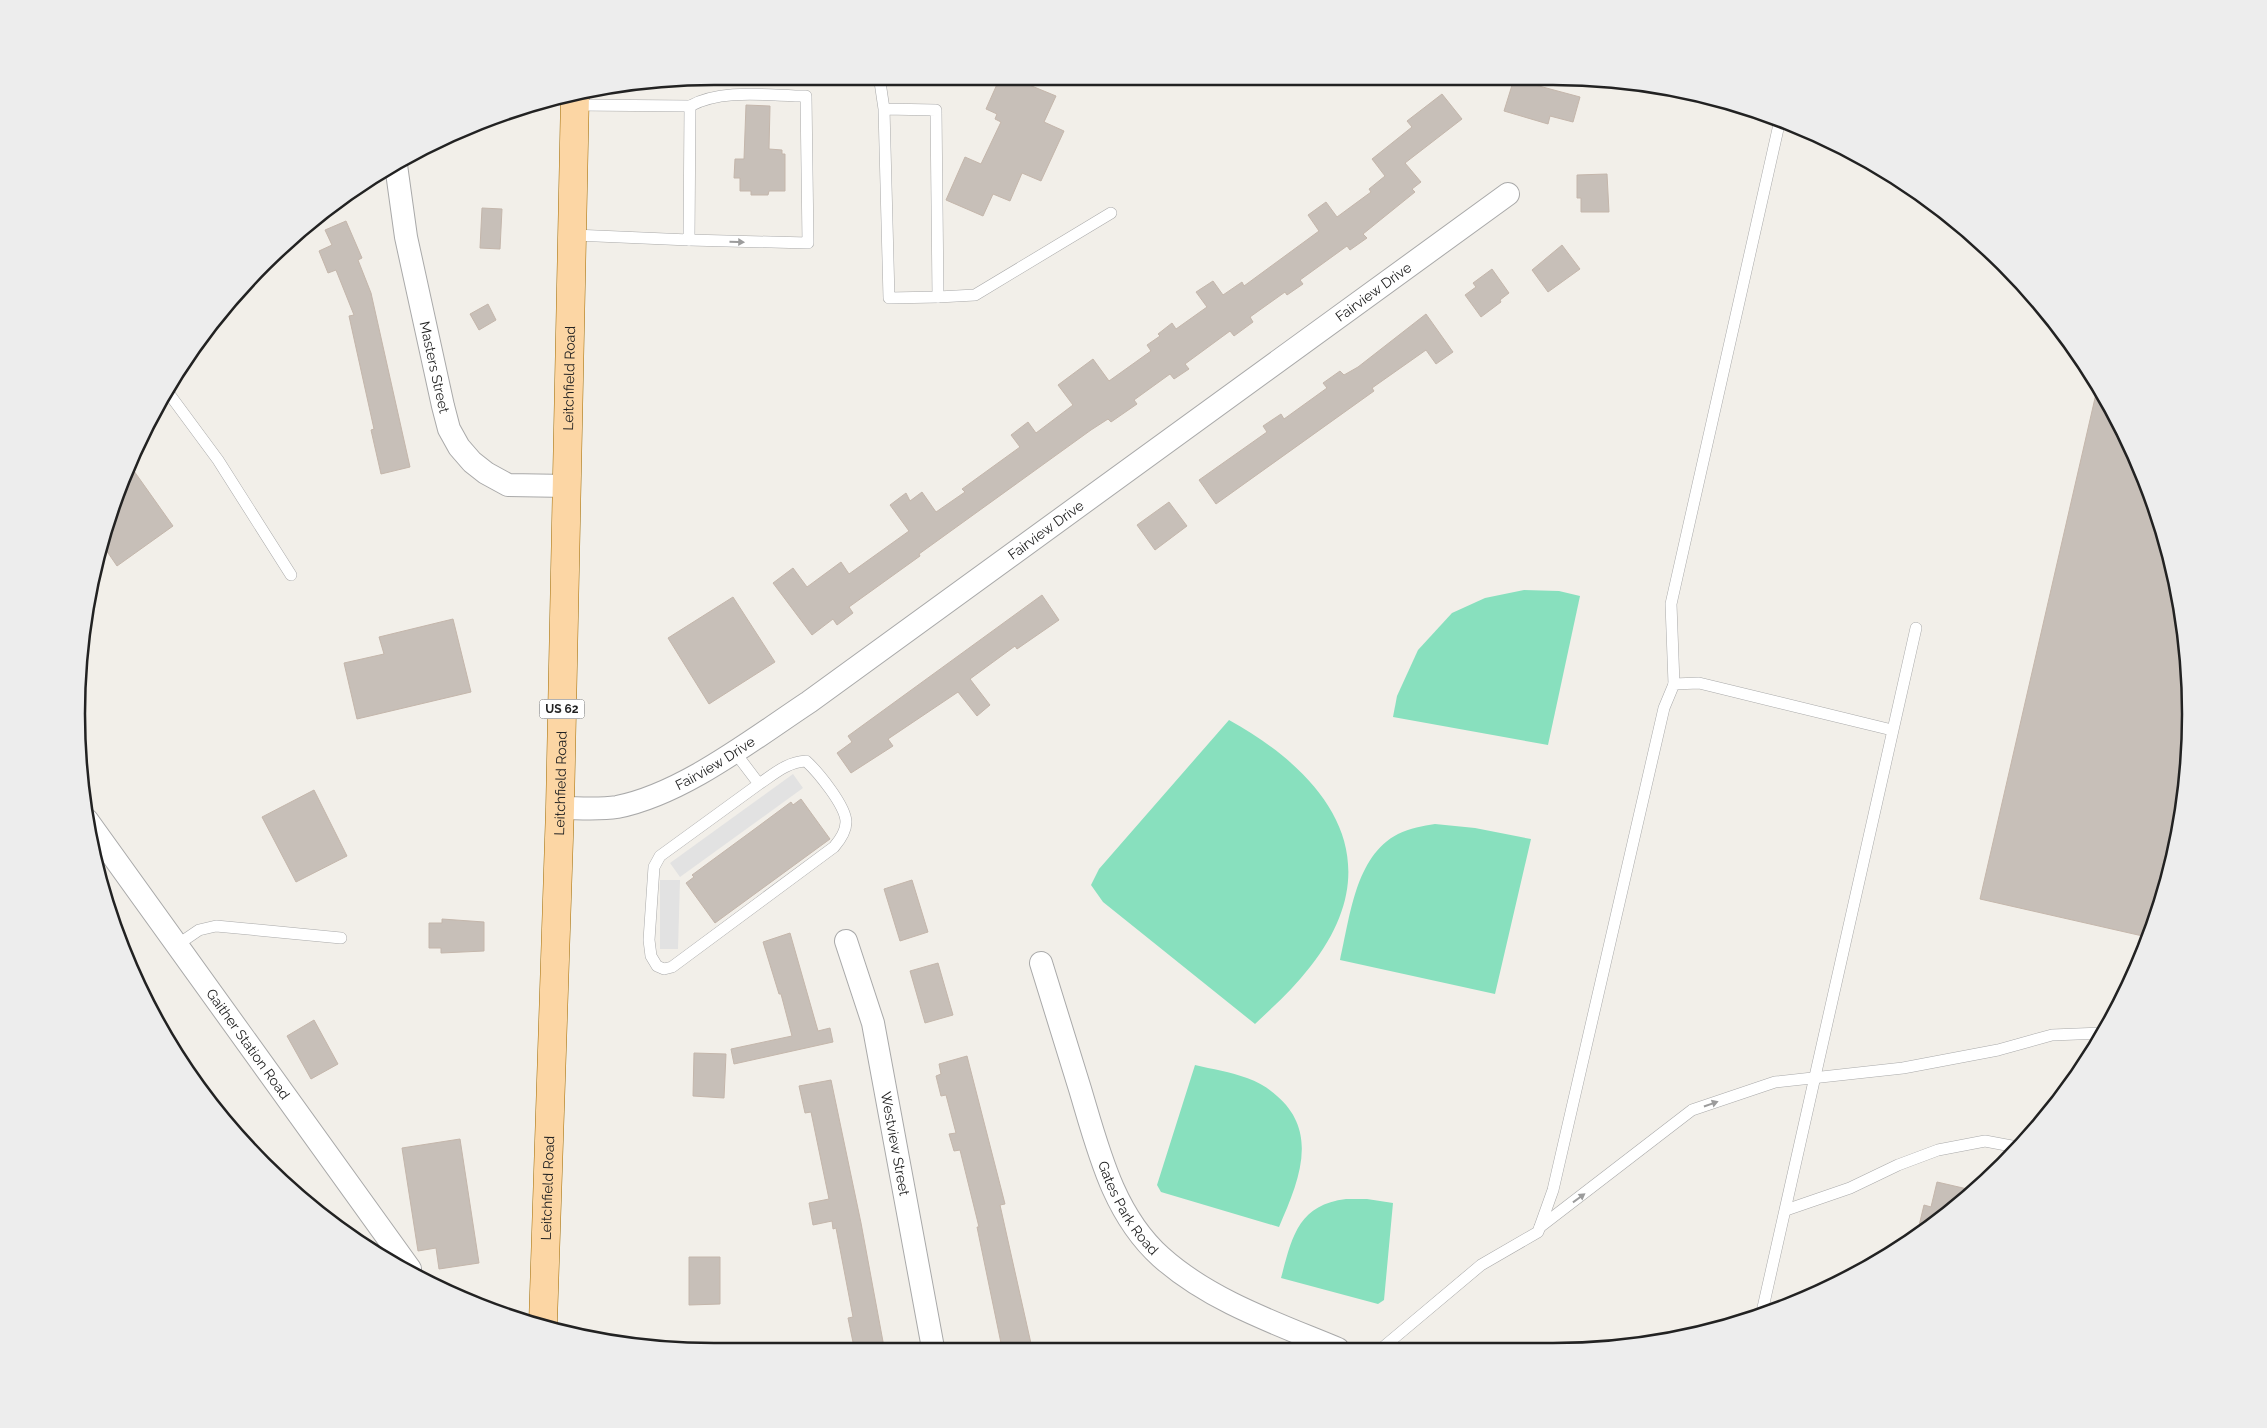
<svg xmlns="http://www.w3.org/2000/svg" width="2267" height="1428" font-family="Raleway,sans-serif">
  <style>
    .pitch { fill: #88e0be }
    .parking { fill: #e2e2e2 }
    .building { fill: #c7bfb8; stroke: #c4b6ab }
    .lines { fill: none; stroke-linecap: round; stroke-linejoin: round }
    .service-casing { stroke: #a9a9a9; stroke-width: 12 }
    .minor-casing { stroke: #a9a9a9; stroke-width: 24 }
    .primary-casing { stroke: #a06b00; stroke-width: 29 }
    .service { stroke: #fff; stroke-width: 11 }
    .minor { stroke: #fff; stroke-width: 22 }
    .primary { stroke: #fcd6a4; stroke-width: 28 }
    .oneway { fill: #9c9c9c }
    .labels { text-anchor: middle; stroke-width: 4.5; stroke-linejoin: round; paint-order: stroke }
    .shield { fill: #fff; stroke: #646464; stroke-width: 1 }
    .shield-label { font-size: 12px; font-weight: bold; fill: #222 }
    .street-label { font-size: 14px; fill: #222; stroke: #fff }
    .rim { fill: none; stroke: #222; stroke-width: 2.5 }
  </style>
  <rect width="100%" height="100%" fill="#f2efe9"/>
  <!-- pitch -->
  <g class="pitch">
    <path d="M1524 590 1559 591 1580 596 1548 745 1393 717 1397 696 1418 650 1452 613 1485 598Z"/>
    <path d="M1229 720C1330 776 1393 862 1310 967 1294 988 1274 1006 1255 1024L1103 902 1091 885 1099 869Z"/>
    <path d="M1435 824 1475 828 1531 839 1495 994 1340 960C1350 918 1355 856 1398 834 1410 828 1423 826 1435 824Z"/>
    <path d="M1195 1065C1212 1069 1231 1072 1247 1078 1259 1082 1268 1088 1277 1096 1320 1133 1298 1183 1279 1227L1161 1192 1157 1185Z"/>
    <path d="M1346 1199H1367L1393 1203 1384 1300 1378 1304 1281 1278C1292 1237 1298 1205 1346 1199Z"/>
  </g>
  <!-- parking -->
  <g class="parking">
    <path d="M793 774 803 788 680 877 670 863Z"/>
    <path d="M660 880H680L678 949H660Z"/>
  </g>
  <!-- building -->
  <g class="building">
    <path d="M998 82H1022L1056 96 1044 122 1064 131 1041 181 1022 173 1010 201 993 194 983 216 946 200 965 157 981 164 1001 122 995 119 997 114 986 109Z"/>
    <path d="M1513 82H1524L1580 97 1573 122 1550 116 1548 124 1504 111Z"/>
    <path d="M1442 94 1462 119 1405 163 1421 182 1412 189 1415 192 1363 234 1367 238 1350 250 1347 246 1300 280 1303 284 1287 295 1285 292 1250 317 1253 322 1234 336 1230 331 1185 364 1189 369 1174 379 1170 374 1134 400 1137 404 1111 422 1108 419 1091 430 919 554 920 556 849 607 853 613 837 625 833 619 812 635 773 583 793 568 807 587 841 562 849 574 909 531 890 505 906 493 910 501 922 492 936 512 965 492 962 489 1020 447 1011 435 1028 422 1036 433 1073 405 1058 385 1093 359 1109 381 1151 351 1147 345 1160 336 1158 334 1172 323 1176 329 1207 307 1196 292 1213 281 1223 295 1242 282 1244 286 1319 231 1308 215 1326 202 1337 217 1371 192 1369 189 1385 176 1372 159 1412 127 1407 121Z"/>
    <path d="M746 105 770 106 769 149 782 150V154H785V191H769L768 195H751V191H740V178H734L735 159H744Z"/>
    <path d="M1607 174 1609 212H1581V198H1577V175Z"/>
    <path d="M482 208 502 209 500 249 480 248Z"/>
    <path d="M346 221 362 258 358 260 371 293 410 467 381 474 371 430 374 429 349 316 354 315 336 270 328 273 319 251 332 245 325 230Z"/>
    <path d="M1562 245 1580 269 1548 292 1532 270Z"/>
    <path d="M1492 269 1509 293 1500 300 1501 302 1481 317 1465 295 1476 287 1473 283Z"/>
    <path d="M488 304 496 320 479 330 470 314Z"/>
    <path d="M1426 314 1453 352 1436 364 1426 350 1372 388 1374 391 1216 504 1199 480 1267 432 1263 426 1281 414 1284 419 1327 388 1323 383 1340 371 1344 375 1358 367Z"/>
    <path d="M2098 385 2105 395 2157 509 2185 630 2189 755 2169 879 2147 937 1980 899Z"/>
    <path d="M129 464 173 526 117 566 102 544 110 509Z"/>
    <path d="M1169 502 1187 526 1155 550 1137 525Z"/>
    <path d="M1042 595 1059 620 1017 649 1015 646 970 679 990 705 977 716 958 692 888 739 893 746 851 773 837 753 852 742 848 736Z"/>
    <path d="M733 597 775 662 709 704 668 638Z"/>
    <path d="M453 619 471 692 357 719 344 663 384 654 379 637Z"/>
    <path d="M314 790 347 856 296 882 262 817Z"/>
    <path d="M801 799 830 839 715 923 686 883 694 877 692 875 756 828 791 802 793 805Z"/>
    <path d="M912 880 928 932 900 941 884 889Z"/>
    <path d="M442 919 484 922V951L441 953V948H429V923H442Z"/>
    <path d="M790 933 818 1031 830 1028 833 1042 734 1064 731 1049 792 1036 781 994H779L763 942Z"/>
    <path d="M938 963 953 1015 925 1023 910 971Z"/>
    <path d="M314 1020 338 1064 311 1079 287 1036Z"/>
    <path d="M694 1053 726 1054 724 1098 693 1096Z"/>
    <path d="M967 1056 1005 1204 1000 1205 1032 1348H1002L977 1227H979L960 1150 954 1151 949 1134 956 1133 946 1095 941 1096 936 1076 941 1074 939 1064Z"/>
    <path d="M831 1080 861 1223 884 1347H854L848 1318 853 1317 836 1228 833 1229 832 1221 813 1225 809 1203 829 1199 811 1112 805 1113 799 1086Z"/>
    <path d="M460 1139 479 1263 439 1269 436 1248 418 1251 402 1148Z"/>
    <path d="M1937 1182 1976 1191 1917 1234 1924 1205 1931 1207Z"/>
    <path d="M689 1257H720V1304L689 1305Z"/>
  </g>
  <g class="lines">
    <!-- service casing -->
    <g class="service-casing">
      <g id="service">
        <path d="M880 82 884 109 889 298 938 297 936 110 884 109"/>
        <path d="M574 235 689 240 690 106 575 105"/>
        <path d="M689 240 808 243 806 96C770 96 723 88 690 106"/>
        <path d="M938 297 975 295 1111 213"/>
        <path d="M167 391 218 460 291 575"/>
        <path d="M1674 684 1671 604 1780 120"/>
        <path d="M734 751 759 784 660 856 654 867 649 940 651 956 657 966 664 969 672 967 834 847C840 840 846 832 846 822 846 806 818 772 806 761 787 762 774 774 759 784"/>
        <path d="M177 945 199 930 216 926 341 938"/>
        <path d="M1786 1210 1850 1188 1898 1165 1938 1150 1985 1141 2017 1147"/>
        <path d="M1540 1227 1692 1110 1775 1082 1903 1068 1998 1050 2052 1035 2102 1033"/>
        <path d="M1762 1312 1916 628"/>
        <path d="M1381 1349 1481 1265 1538 1232 1553 1190 1664 708 1674 684 1699 683 1892 730"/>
      </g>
    </g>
    <!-- minor casing -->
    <g class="minor-casing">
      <g id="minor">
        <path id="s1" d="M396 165 406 237 443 406 449 429 459 447 472 462 486 473 508 485 568 486"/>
        <path id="s2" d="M560 808C578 808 599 810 617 807 683 794 753 739 809 702L1508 194"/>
        <path id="s3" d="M87 820 410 1269"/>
        <path id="s4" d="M846 941 873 1023 933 1348"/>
        <path id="s5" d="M1041 963C1054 1005 1067 1047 1080 1089 1098 1149 1113 1214 1161 1257 1210 1301 1278 1324 1338 1349"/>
      </g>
    </g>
    <!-- primary casing -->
    <g class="primary-casing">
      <g id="primary">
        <path id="s6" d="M543 1323 560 808 575 95"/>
      </g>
    </g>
    <!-- service -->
    <use href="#service" class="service"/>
    <!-- minor -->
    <use href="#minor" class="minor"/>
    <!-- primary -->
    <use href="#primary" class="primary"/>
  </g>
  <!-- one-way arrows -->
  <defs><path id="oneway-solid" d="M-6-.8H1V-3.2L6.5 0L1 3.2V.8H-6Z" transform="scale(1.25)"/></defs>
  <g class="oneway">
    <use href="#oneway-solid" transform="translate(737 242) rotate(1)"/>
    <use href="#oneway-solid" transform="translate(1711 1104) rotate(-19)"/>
    <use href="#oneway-solid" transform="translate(1579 1198) rotate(-36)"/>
  </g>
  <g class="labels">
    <!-- shield labels -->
    <rect class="shield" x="539.5" y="699.5" width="45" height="19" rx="4"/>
    <g class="shield-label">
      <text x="562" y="713">US 62</text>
    </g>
    <!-- street labels -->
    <g class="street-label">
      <text dy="5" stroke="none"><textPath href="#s2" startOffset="975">Fairview Drive</textPath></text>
      <text dy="5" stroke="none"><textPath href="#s1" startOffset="206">Masters Street</textPath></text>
      <text dy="5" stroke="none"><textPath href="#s6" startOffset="945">Leitchfield Road</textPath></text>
      <text dy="5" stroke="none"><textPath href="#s2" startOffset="570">Fairview Drive</textPath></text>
      <text dy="5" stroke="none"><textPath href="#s2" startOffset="165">Fairview Drive</textPath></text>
      <text dy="5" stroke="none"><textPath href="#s6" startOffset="540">Leitchfield Road</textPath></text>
      <text dy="5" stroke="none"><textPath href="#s3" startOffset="276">Gaither Station Road</textPath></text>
      <text dy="5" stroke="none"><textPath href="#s4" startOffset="209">Westview Street</textPath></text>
      <text dy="5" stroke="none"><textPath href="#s6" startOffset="135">Leitchfield Road</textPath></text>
      <text dy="5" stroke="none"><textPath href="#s5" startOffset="261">Gates Park Road</textPath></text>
    </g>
  </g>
  <!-- crop -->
  <path d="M0 0H2267V1428H0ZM714 85H1553A629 629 0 0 1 2182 714V714A629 629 0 0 1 1553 1343H714A629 629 0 0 1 85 714V714A629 629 0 0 1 714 85Z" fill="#ededed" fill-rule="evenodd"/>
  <path class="rim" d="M714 85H1553A629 629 0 0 1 2182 714V714A629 629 0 0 1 1553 1343H714A629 629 0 0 1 85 714V714A629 629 0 0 1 714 85Z"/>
</svg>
